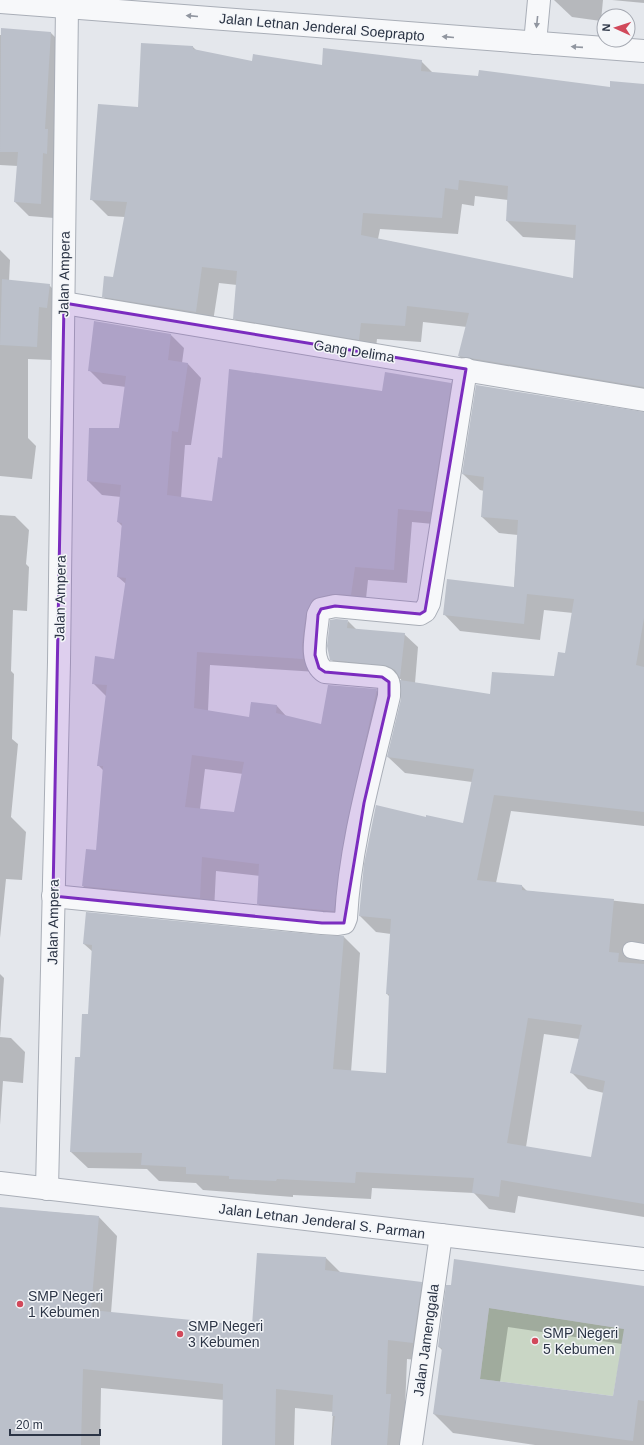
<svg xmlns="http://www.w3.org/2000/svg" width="644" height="1445" font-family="Arial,sans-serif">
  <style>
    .green { fill: #c9d6c5 }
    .shadow { fill: #0003; fill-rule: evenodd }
    .building { fill: #bbc0ca; fill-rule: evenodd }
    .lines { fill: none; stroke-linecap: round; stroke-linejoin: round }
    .service-casing { stroke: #a9aeb7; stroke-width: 18 }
    .minor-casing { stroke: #a9aeb7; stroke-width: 24 }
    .service { stroke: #f7f8fa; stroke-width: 16 }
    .minor { stroke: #f7f8fa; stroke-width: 22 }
    .oneway { fill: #9196a0 }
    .marked { fill: #7b2cbf; fill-opacity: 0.2; stroke: #7b2cbf; stroke-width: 3; stroke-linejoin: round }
    .poi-dot { fill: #d1495b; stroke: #f4f6f9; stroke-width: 1.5 }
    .labels { text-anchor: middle; stroke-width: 3; stroke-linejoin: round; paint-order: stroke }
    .street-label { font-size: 14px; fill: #2b3445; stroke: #f4f6f9 }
    .poi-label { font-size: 14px; fill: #2b3445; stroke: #f4f6f9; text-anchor: start }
  </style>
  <rect width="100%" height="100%" fill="#e4e7ec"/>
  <!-- green -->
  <path class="green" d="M489 1308 625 1329 613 1396 480 1379Z"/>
  <!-- shadow -->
  <g class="shadow">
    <path d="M554 0H603L601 21 572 17Z"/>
    <path d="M612 0H644V3Z"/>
    <path d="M51 33 65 47 54 218 29 216 15 202 18 166 0 165V35Z"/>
    <path d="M193 47 197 51 253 62 323 66 421 61 433 73 610 88 644 85V400L475 372 459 356 467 327 423 322 421 342 377 339 375 356 251 335 234 318 237 285 219 283 212 328 119 313 103 296 114 278 125 217 108 216 92 200 139 108ZM475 196 508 200 507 221 523 237 576 240 574 280 378 239 380 229 458 234 462 204 474 206Z"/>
    <path d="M0 250 10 260 9 281 49 285 63 299 53 321 51 360 28 359V438L36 446 32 479 0 476Z"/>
    <path d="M170 334 184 348 182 363 188 364 201 378 191 445H185L181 498 213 502 222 459 383 392 386 373 451 385 452 382 465 395 444 525 412 522 407 583 368 580 365 608 327 613 317 672 210 665 208 711 250 718 251 703 277 706 287 717 322 726 376 690 390 704 348 924 272 917 258 904 260 876 216 871 214 911 96 899 83 886 97 851 104 771 98 765 107 697 93 683 115 660 126 584 118 577 122 526 118 522 121 497 102 495 88 481 119 429 126 387 103 384 89 370ZM205 769 243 774 235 813 200 809Z"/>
    <path d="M644 413V826L511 811 496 883 522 886 527 891 644 904V959L639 961H644V1217L518 1196 515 1213 489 1209 474 1193 372 1188 371 1199 293 1195V1197L203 1190 196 1183 159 1181 147 1169 88 1168 71 1152 81 1058 89 1015 93 952 84 944 344 937 360 953 351 1072 387 1074 390 997 387 994 391 934 376 932 360 916 427 818 464 824 472 782 405 773 388 757 402 699 401 679 345 673 331 659 348 621 357 630 404 634 418 647 415 683 491 695 555 677 566 654 573 613 544 610 540 640 460 631 444 614 514 588 518 535 499 533 482 517 484 491 480 490 463 474ZM544 1034 579 1039 571 1072 588 1089 604 1093 592 1158 526 1147Z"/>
    <path d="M0 515 15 516 29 530 26 564 29 567 27 611 13 610 11 671 14 674 12 739 18 744 11 817 26 832 22 880 6 879 0 938Z"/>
    <path d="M0 974 4 978 0 1037Z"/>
    <path d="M0 1037 11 1038 25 1052 23 1083 3 1081 0 1125Z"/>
    <path d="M0 1208 98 1216 117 1236 111 1313 253 1328 326 1258 341 1273 421 1283 440 1302 432 1362 407 1359 405 1409 407 1445H331L333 1412 295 1408 294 1445H223L224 1400 101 1388 100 1445H0Z"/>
    <path d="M447 1286 644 1287V1445H535L453 1433 434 1414 443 1351 439 1347ZM508 1327 622 1344 614 1397 500 1382Z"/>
  </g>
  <!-- building -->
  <g class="building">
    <path d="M1 28 51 32 45 129H48L47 154 43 153 41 204 14 202 18 152H0Z"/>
    <path d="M141 43 193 46V49L252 61 253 54 322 65 323 48 422 60 421 71 478 76 479 70 610 87V81L644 84V387L458 356 469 313 407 306 405 326 361 323 359 340 233 319 237 271 202 267 196 312 102 297 104 276 113 277 127 202 90 200 98 104 138 107ZM459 180 508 186 506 221 576 225 573 278 361 235 363 213 442 218 445 188 458 190Z"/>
    <path d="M2 279 50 284 47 308 39 307 37 347 0 345Z"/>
    <path d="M94 321 171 334 168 360 188 363 178 432 172 431 167 495 212 501 218 457 222 458 229 369 382 391 385 372 451 383 452 380 431 512 398 509 394 570 355 567 351 595 333 594 313 599 306 614 302 645 303 659 197 652 194 708 249 717 251 702 277 705 276 713 321 724 328 685 377 689 345 832 334 911 257 904 259 864 202 857 200 898 82 886 86 849 96 850 103 766H97L107 685 92 684 95 656 114 659 126 578 117 577 122 523 117 522 121 485 87 481 89 428H119L126 376 88 371ZM192 755 244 762 234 812 185 807Z"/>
    <path d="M476 385 644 412V618L636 665 644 667V812L494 795 477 880 522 885V890L614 899 609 952 619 953 618 962 644 964V1204L501 1180 499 1197 472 1193 474 1178 356 1172 355 1183 277 1179 276 1181 229 1179V1176L186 1174V1167L141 1165 142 1153 70 1152 75 1057H80L82 1014H88L92 945 83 944 86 912 321 935 344 936 333 1069 386 1073 389 994H386L391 919 359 916 364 864 376 805 426 817V815L463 823 474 769 387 757 401 699 400 680 490 694 492 672 554 676 558 652 565 653 574 599 527 594 524 624 443 615 447 579 514 587 518 520 481 517 484 477 462 474ZM528 1018 582 1025 570 1073 605 1081 591 1157 507 1143Z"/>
    <path d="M336 619 348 620 347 628 405 633 400 678 395 670 387 666 330 660 327 646 330 620Z"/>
    <path d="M0 1207 99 1216 91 1310 252 1326 257 1253 326 1257 325 1270 422 1282 413 1343 388 1340 386 1394H391L387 1445H331L335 1416H332L333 1395 276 1389 275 1445H222L223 1384 83 1369 81 1445H0Z"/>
    <path d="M454 1259 644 1286V1401L638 1400 633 1441 433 1414 442 1348 438 1347 446 1285H451ZM489 1308 624 1329 613 1396 480 1379Z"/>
  </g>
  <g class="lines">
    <!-- service casing -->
    <g class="service-casing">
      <path id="service" d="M631 950 644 952"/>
    </g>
    <!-- minor casing -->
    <g class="minor-casing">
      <g id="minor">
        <path d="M0 2 644 51"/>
        <path d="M535 43 539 0"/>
        <path d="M64 303 644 400"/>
        <path d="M53 896 322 923 338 924 344 923 346 918C350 843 372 769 389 696 389 687 391 680 382 677L325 672C308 661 317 632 318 615L321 609 335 606 420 614 425 611 429 603 466 369"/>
        <path d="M0 1183 644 1259"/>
        <path d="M47 1189 59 662 67 6"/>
        <path d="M411 1445 441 1235"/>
      </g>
    </g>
    <!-- service -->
    <use href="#service" class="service"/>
    <!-- minor -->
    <use href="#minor" class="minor"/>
  </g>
  <!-- one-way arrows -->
  <defs><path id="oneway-solid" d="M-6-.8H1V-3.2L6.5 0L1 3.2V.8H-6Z"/></defs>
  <g class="oneway">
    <use href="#oneway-solid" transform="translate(192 16) rotate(-175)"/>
    <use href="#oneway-solid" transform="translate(537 22) rotate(96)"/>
    <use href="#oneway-solid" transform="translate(448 37) rotate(-175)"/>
    <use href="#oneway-solid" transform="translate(577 47) rotate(-176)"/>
  </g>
  <!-- marked area -->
  <path class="marked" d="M64 303 466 369 425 611 420 614 335 606 321 609 318 615 315 655 319 668 325 672 382 677 389 682V696L364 803 344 923H322L53 896Z"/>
  <!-- markers -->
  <g class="poi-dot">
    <circle cx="20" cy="1304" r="4"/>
    <circle cx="180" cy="1334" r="4"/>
    <circle cx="535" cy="1341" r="4"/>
  </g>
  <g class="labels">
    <!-- street labels -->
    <g class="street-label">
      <text transform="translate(322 27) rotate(5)" y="5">Jalan Letnan Jenderal Soeprapto</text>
      <text transform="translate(64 274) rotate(-89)" y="5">Jalan Ampera</text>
      <text transform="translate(354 351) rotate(9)" y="5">Gang Delima</text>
      <text transform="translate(60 598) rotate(-89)" y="5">Jalan Ampera</text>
      <text transform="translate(53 922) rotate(-89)" y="5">Jalan Ampera</text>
      <text transform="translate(322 1221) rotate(7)" y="5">Jalan Letnan Jenderal S. Parman</text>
      <text transform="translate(426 1340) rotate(-82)" y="5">Jalan Jamenggala</text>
    </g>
    <!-- poi labels -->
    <g class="poi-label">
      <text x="28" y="1301">SMP Negeri<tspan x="28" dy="16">1 Kebumen</tspan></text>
      <text x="188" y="1331">SMP Negeri<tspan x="188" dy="16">3 Kebumen</tspan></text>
      <text x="543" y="1338">SMP Negeri<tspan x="543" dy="16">5 Kebumen</tspan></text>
    </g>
  </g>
  <!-- north arrow -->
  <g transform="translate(616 28) rotate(273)"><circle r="19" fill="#f4f6f9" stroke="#a4a8b1"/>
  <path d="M0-3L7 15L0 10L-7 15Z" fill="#d1495b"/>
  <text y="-6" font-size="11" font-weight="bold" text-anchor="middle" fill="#2b3445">N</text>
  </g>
  <!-- scale -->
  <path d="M10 1429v6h90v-6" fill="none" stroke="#2b3445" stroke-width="2"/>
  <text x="16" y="1429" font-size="12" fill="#2b3445" stroke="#f4f6f9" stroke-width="3" paint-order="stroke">20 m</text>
</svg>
